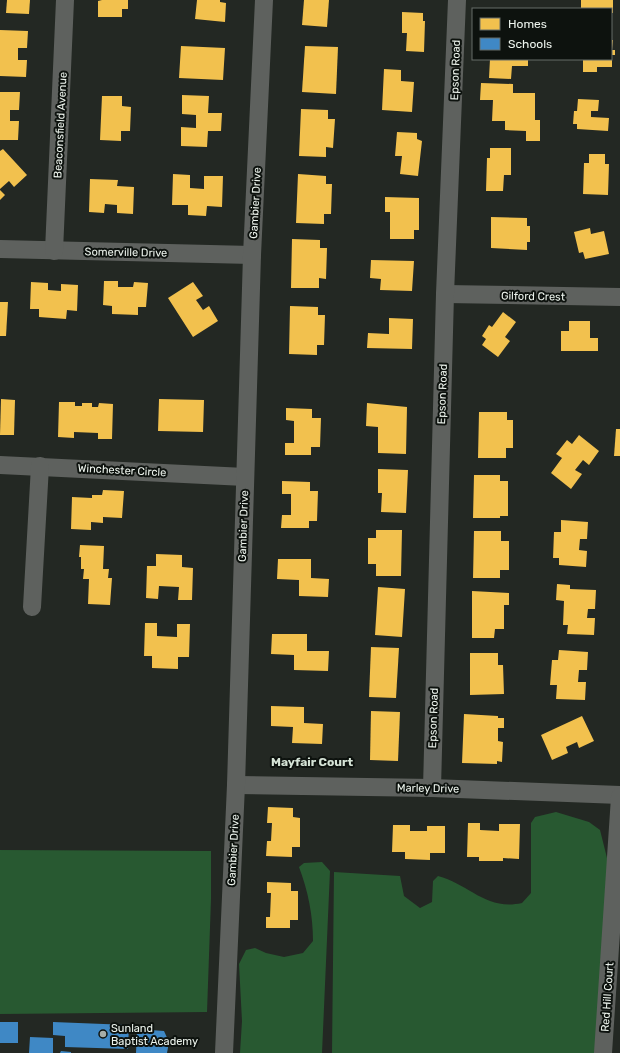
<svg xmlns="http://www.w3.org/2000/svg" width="620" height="1053" font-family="Rubik,sans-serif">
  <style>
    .forest { fill: #285931 }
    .homes { fill: #f2c14e }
    .schools { fill: #3f88c5 }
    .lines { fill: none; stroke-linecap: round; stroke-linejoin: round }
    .minor { stroke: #5e615e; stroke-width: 18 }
    .poi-dot { fill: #a7ada7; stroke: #0d120e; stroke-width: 1.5 }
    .labels { text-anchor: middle; stroke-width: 4; stroke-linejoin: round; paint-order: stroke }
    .street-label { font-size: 11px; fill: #eef5ee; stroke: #0d120e }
    .poi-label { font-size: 11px; fill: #eef5ee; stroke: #0d120e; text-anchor: start }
    .neighbourhood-label { font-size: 12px; font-weight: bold; fill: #d6e4d7; stroke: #0d120e }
  </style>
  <rect width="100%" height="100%" fill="#232823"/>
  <!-- forest -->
  <g class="forest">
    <path d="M556 812 589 822 600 830 608 862 597 1053H332L334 872 400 876 404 896 420 908 432 902 433 881 438 876C469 884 486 911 522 903L531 893V823L535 817Z"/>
    <path d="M0 850 211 851V899L207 1012 0 1014Z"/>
    <path d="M322 862 330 871 322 1053H240L242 1021 239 964 246 950 255 948 266 953 284 957 303 953 313 941C313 915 308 891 299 867L304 863Z"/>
  </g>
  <!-- homes -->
  <g class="homes">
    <path d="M7 0H30L29 14 6 13Z"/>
    <path d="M102 0H128V9H122V17H98V1Z"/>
    <path d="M197 0H220V2L226 3 225 22 195 19Z"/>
    <path d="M304 0H329L327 27 302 25Z"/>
    <path d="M581 0H613V13H611V9H581Z"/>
    <path d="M402 12 423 13V21H425L424 52 406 51 407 33H402Z"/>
    <path d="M0 30 28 31 27 48H18V60H27L26 77 0 76Z"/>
    <path d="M611 40H613L612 50H615V55H611Z"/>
    <path d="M181 46 225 48 223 80 179 78Z"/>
    <path d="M305 46 338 47 336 94 302 92Z"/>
    <path d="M490 59H528V66H512L511 79 489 78Z"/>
    <path d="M583 59H612V67H597V72H583Z"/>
    <path d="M384 69 401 70V81L414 82 412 112 382 110Z"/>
    <path d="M481 83 513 84V93H535V120H540V141H526V131L505 130V121H492L493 100H480Z"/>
    <path d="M0 92H20L19 110H10V121H19L18 140H0Z"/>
    <path d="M182 95 209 96 208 113H222L221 131H208L207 147 181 146V127L196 128V115L182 114Z"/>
    <path d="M102 96H122V106L131 107 130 131H121V141L100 140Z"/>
    <path d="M578 99 599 100 598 111H591V117L609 118 608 131 577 129V124H573L574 111H577Z"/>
    <path d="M301 109 328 110V119H335L333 148 326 147V157L299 156Z"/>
    <path d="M397 132 417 133V139L422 141 418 176 400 174 402 156H395Z"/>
    <path d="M490 148H511V175H504L503 191H486L487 158H490Z"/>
    <path d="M3 149 27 175 14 187 9 181 0 189V151Z"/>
    <path d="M589 154H605V164H609L608 195 583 194 584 163H589Z"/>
    <path d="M173 174 190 175V188L204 189V176H223L222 207 207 206 206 216 188 215V205H172Z"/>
    <path d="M298 174 326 176V184H332L331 214H324V224L296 223Z"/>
    <path d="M90 179 118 180 117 186 134 187 133 214 117 213V205L105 204 104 213 89 212Z"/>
    <path d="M0 190 5 195 0 200Z"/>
    <path d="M385 197 419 198V230H414V239H390V212H385Z"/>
    <path d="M491 217 527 218V226H530V242H527V250L491 248Z"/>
    <path d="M590 228 591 234 604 231 609 254 585 259 583 252 579 253 574 232Z"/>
    <path d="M292 239 320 240V248H327L326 279 319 278V288H291Z"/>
    <path d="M371 260 414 261 412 291 380 290 381 279 370 278Z"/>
    <path d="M104 281H118V287H133L134 282 148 283 146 307H138V315L112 314V306L103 305Z"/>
    <path d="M31 282 48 283V290L61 291V284L78 285 77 311 67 310 66 319 39 317V309H30Z"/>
    <path d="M193 282 203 296 196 300 203 310 209 306 218 321 193 337 168 298Z"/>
    <path d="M0 302H8L6 336H0Z"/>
    <path d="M290 306 318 307V315H325L324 345H317V355L289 354Z"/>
    <path d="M503 312 516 322 505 337 510 341 498 357 482 345 486 339 482 336 489 325 492 327Z"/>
    <path d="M389 318 413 319 412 349 367 348 368 333 389 334Z"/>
    <path d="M569 321H590V338H598V351H561V331H569Z"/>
    <path d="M1 399 15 400 14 435H0Z"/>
    <path d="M159 399 204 400 203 432 158 431Z"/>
    <path d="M59 402H75V406H82V403H92V407H98L99 403 113 404 112 439H98V433L74 432V438L58 437Z"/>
    <path d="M367 403 407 407 406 454 378 453V427L366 426Z"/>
    <path d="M286 408 312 409V418H321L320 447H311V455H285V443H294V421L286 420Z"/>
    <path d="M479 412H507V420H513V448H506V458H478Z"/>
    <path d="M616 429H620V456H614Z"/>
    <path d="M579 435 599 451 589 465 583 460 575 470 582 474 571 489 551 473 562 458 556 454 567 440 572 444Z"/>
    <path d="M378 469 408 470 406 513 381 512 382 493H378Z"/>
    <path d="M474 475H500V481H508V516H500V518H473Z"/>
    <path d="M282 481 310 482V491H318L317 521H309V528H281L282 515H291V494H282Z"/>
    <path d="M103 490 124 491 122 518 103 517V523L91 522V530L71 529 72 497 92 498V495H102Z"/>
    <path d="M561 520 588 522 587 539H580L579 550 587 551 586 567 559 565V558H553L554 532H561Z"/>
    <path d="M376 530H402L401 576H376V564H368V538H376Z"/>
    <path d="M474 531H501V541H509V570H500V578H473Z"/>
    <path d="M80 545 104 546 103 569H109L108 578H112L110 605 88 604 89 579H83L84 569H81V557H79Z"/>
    <path d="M156 554 182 555V567L193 568 192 600H178L179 587 159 586 158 599 146 598 147 566H156Z"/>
    <path d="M278 559H311V578L329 579 328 597 299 596V580L277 579Z"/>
    <path d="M557 584 570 585V589L596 590 595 609H588L587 618H595L594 635 567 634 568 625H563L564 601 556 600Z"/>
    <path d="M378 587 405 589 402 637 375 635Z"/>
    <path d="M472 591 509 593V605H504V629H495L494 638H472Z"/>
    <path d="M145 623H157V636L177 637V624H190L189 657H178V669L152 668V656H144Z"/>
    <path d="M272 634H307V651H329L328 671 294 670V655L271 654Z"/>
    <path d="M371 647 399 648 396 698 369 697Z"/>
    <path d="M559 650 588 652 587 670H579L578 682H586L585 700 556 699 557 685H550L552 660H558Z"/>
    <path d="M470 653H498V665H503L504 694 470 695Z"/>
    <path d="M271 706 304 707V723L323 724 322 744 292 743 293 727 271 726Z"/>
    <path d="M371 711 400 712 398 761 370 760Z"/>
    <path d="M464 714 498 716V718H504V728H498V741L503 742 502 762 497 761V764L462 763Z"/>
    <path d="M582 716 594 741 579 748 577 742 566 747 568 753 552 760 541 735Z"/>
    <path d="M268 807 293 808V817L300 818V847H292V857L266 856 267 841H271L272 823H267Z"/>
    <path d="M468 823H480V830L499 831V824H520L519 859 503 858V861H479V857H467Z"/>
    <path d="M393 825H410V831H427V826H445V853H430V860L405 859V852H392Z"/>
    <path d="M267 882 291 883V891H298V920H290V928H266V917H270L271 893H267Z"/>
  </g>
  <!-- schools -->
  <g class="schools">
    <rect x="0" y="1022" width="18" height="21"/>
    <path d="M53 1022 129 1025 128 1049 65 1047V1036L53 1035Z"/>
    <path d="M137 1029 164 1031 169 1042 167 1053H136Z"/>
    <path d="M30 1037 53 1038V1053H29Z"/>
    <path d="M61 1051 71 1052V1053H60Z"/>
  </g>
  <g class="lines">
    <!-- minor -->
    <g class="minor">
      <path d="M0 249 252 255"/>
      <path d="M54 251 65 0"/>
      <path d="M445 294 620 297"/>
      <path d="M0 465 245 477"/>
      <path d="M32 607 40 466"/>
      <path d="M236 785 432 788 620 795"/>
      <path d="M432 788 445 294 457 0"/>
      <path d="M224 1053 236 785 252 255 264 0"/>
      <path d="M603 1053 620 797"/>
    </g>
  </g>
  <!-- markers -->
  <circle class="poi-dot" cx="103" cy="1034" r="4"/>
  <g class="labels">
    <!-- street labels -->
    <g class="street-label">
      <text transform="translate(455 70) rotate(-88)" y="4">Epson Road</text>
      <text transform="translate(60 125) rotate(-87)" y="4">Beaconsfield Avenue</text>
      <text transform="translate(255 203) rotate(-87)" y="4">Gambier Drive</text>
      <text transform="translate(126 252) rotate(1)" y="4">Somerville Drive</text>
      <text transform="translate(533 296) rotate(1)" y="4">Gilford Crest</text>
      <text transform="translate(442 394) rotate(-88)" y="4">Epson Road</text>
      <text transform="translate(122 470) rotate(3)" y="4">Winchester Circle</text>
      <text transform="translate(243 526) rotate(-88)" y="4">Gambier Drive</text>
      <text transform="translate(433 718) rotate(-88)" y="4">Epson Road</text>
      <text transform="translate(428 788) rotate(1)" y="4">Marley Drive</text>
      <text transform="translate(233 850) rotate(-87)" y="4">Gambier Drive</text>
      <text transform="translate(607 997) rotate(-86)" y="4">Red Hill Court</text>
    </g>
    <!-- poi labels -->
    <g class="poi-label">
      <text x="111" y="1032">Sunland<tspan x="111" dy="13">Baptist Academy</tspan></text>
    </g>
    <!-- neighbourhood labels -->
    <g class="neighbourhood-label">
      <text x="312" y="766">Mayfair Court</text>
    </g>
  </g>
  <!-- legend -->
  <rect x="472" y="8" width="140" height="52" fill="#0d120e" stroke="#676d68"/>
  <rect x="480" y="18" width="20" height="12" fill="#f2c14e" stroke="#676d68"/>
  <text x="508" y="28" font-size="12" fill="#eef5ee">Homes</text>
  <rect x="480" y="38" width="20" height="12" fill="#3f88c5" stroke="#676d68"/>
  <text x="508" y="48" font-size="12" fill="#eef5ee">Schools</text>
</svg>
